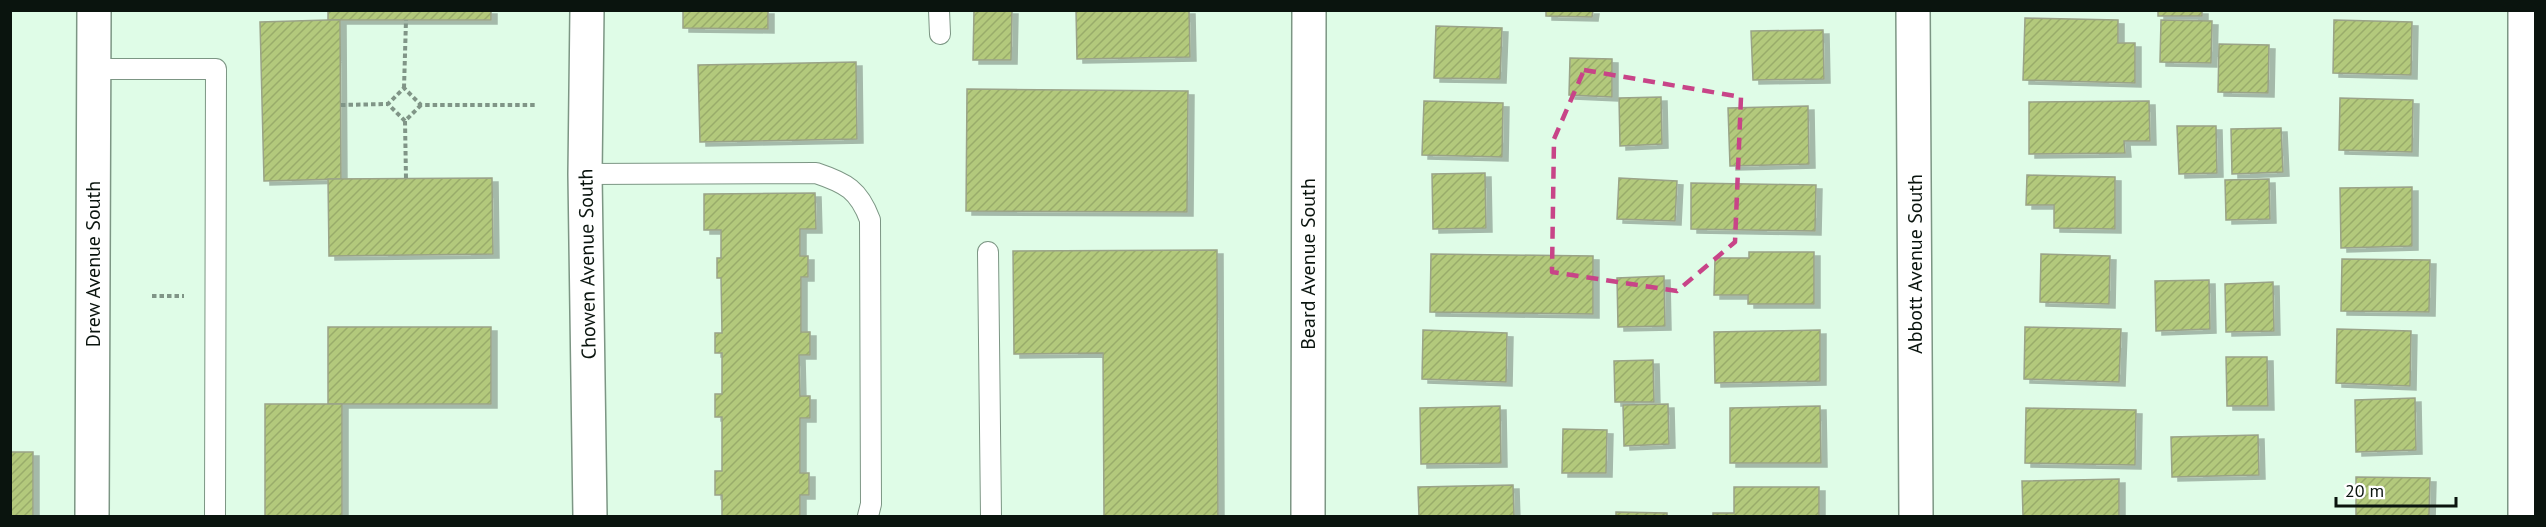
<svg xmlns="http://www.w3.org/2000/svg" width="2546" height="527" font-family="'PT Sans',sans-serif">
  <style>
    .building { fill: url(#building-hatch); stroke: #9aa388; stroke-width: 1.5; filter: url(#shadow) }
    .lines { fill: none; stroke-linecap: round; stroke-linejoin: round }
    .service-casing { stroke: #7c9684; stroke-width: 22 }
    .minor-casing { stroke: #7c9684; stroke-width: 36 }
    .path { stroke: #809587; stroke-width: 4; stroke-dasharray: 4.5 3; stroke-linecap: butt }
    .service { stroke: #fff; stroke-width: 20 }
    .minor { stroke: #fff; stroke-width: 33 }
    .marked { fill: none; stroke: #c84488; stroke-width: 4.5; stroke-dasharray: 12 8; stroke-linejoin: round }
    .labels { text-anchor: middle; stroke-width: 4.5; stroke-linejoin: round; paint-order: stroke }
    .street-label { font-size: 20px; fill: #0a140e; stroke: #fff }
  </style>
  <defs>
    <pattern id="building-hatch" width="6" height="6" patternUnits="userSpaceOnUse" patternTransform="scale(1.5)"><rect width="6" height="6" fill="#b3c97c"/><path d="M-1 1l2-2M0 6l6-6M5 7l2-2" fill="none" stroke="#99ac6a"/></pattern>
    <filter id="shadow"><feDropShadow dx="6" dy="4" stdDeviation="0" flood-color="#0004"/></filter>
  </defs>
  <rect width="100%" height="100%" fill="#dffce7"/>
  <!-- building -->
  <g class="building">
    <rect x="328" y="10" width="163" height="10"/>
    <path d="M683 10H768V29L683 28Z"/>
    <path d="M974 10H1012L1011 60H973Z"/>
    <path d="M1076 10H1189L1190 57 1077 59Z"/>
    <path d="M1546 10H1593L1592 17 1546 16Z"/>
    <rect x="2158" y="10" width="44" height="6"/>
    <path d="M2025 18 2118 20V43H2135V83L2023 80Z"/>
    <path d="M328 20H340L341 179 264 181 260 22Z"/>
    <path d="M2161 20 2212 21 2211 63 2160 62Z"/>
    <path d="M2334 20 2412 22 2411 75 2333 73Z"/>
    <path d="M1436 26 1502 28 1500 79 1434 78Z"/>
    <path d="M1823 30 1824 79 1753 80 1751 31Z"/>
    <path d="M2219 44 2269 45 2268 93 2218 92Z"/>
    <path d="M1570 58 1612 59V97L1569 95Z"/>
    <path d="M856 62 857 139 700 142 698 65Z"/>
    <path d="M967 89 1188 91 1187 212 966 211Z"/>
    <path d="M1661 97 1662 144 1620 146 1619 98Z"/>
    <path d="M2340 98 2413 100 2412 152 2339 150Z"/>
    <path d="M1424 101 1503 103 1502 157 1422 155Z"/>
    <path d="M2149 101 2150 141H2124L2125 153 2029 154V102Z"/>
    <path d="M1808 106 1809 164 1730 166 1728 108Z"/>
    <path d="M2177 126H2216L2217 173 2179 174Z"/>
    <path d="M2281 128 2283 172 2232 174 2231 129Z"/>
    <path d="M1485 173 1486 228 1433 229 1432 174Z"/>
    <path d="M2027 175 2115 177V229L2054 228V205H2026Z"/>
    <path d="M492 178 493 254 329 256 328 179Z"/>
    <path d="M1619 178 1677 181 1675 221 1617 219Z"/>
    <path d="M2269 179 2270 219 2226 220 2225 180Z"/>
    <path d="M1691 183 1816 185 1815 231 1691 229Z"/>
    <path d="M2412 187V246L2341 248 2340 188Z"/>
    <path d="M815 193 816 229H800V256H808V277H801V332H810V355H799L800 396H810V418H800V473H809V495H800V516H722V495H715V471H722V417H715V394H722V353H715V333H722L721 278H717V258H721V230H704V194Z"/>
    <path d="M1217 250 1218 516H1104L1103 353 1014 354 1013 251Z"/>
    <path d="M1749 252H1814V304H1748V295H1714L1715 258H1749Z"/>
    <path d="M1431 254 1593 256V314L1430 312Z"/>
    <path d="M2041 254 2110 256 2109 304 2040 302Z"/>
    <path d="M2342 259 2430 260 2429 312 2341 311Z"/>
    <path d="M1664 276 1665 326 1618 327 1617 278Z"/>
    <path d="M2209 280 2210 329 2156 331 2155 281Z"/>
    <path d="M2273 282 2274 331 2226 332 2225 284Z"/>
    <rect x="328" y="327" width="163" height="77"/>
    <path d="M2025 327 2121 329 2119 382 2024 379Z"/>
    <path d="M2337 329 2411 331 2410 386 2336 383Z"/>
    <path d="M1423 330 1507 333 1506 382 1422 379Z"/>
    <path d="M1820 330V381L1715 383 1714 332Z"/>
    <path d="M2226 357H2267L2268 406H2227Z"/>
    <path d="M1653 360 1654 402H1615L1614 361Z"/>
    <path d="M2415 398 2416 450 2356 452 2355 400Z"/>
    <rect x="265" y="404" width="77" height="112"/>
    <path d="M1668 404 1669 444 1624 446 1623 405Z"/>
    <path d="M1500 406 1501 463 1421 464 1420 408Z"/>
    <path d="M1820 406 1821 463H1730V408Z"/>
    <path d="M2026 408 2136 410 2135 465 2025 463Z"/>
    <path d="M1563 429 1607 430 1606 473H1562Z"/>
    <path d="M2258 435 2259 475 2172 477 2171 437Z"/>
    <rect x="10" y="452" width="23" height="64"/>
    <path d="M2356 477 2430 478 2429 516H2356Z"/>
    <path d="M2119 479V516H2023L2022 481Z"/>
    <path d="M1513 485 1514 516H1419L1418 487Z"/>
    <path d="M1734 487H1819V516H1713V513H1734Z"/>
    <path d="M1616 512 1667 513V516H1616Z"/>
  </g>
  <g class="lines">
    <!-- service casing -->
    <g class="service-casing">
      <g id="service">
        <path d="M939 10 940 34"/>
        <path d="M94 69H216L215 516"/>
        <path d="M585 174 816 173C846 183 859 190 870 220L871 504 868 516"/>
        <path d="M988 252 991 516"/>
      </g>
    </g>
    <!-- minor casing -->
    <g class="minor-casing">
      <g id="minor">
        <path d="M587 10 585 174 590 516"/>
        <path d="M1913 10 1916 516"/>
        <path d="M2525 10V516"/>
        <path d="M92 516 94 10"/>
        <path d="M1308 516 1309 10"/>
      </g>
    </g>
    <!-- path -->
    <g class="path">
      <path d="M404 88 406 20"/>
      <path d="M341 105 388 104"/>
      <path d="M421 105 405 121 388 104 404 88 421 105H535"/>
      <path d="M405 121 406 179"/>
      <path d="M152 296H184"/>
    </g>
    <!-- service -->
    <use href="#service" class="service"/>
    <!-- minor -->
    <use href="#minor" class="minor"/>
  </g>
  <!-- marked area -->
  <path class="marked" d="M1584 70 1741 97 1735 242 1677 291 1552 272 1554 139Z"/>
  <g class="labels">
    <!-- street labels -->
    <g class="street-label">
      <text transform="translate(93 264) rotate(-90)" y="7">Drew Avenue South</text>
      <text transform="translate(587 264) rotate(-91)" y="7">Chowen Avenue South</text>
      <text transform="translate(1308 264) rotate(-90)" y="7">Beard Avenue South</text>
      <text transform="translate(1915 264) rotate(-90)" y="7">Abbott Avenue South</text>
    </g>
  </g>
  <!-- border -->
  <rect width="2546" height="527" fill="none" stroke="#0a140e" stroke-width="24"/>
  <!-- scale -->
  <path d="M2336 497v9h120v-9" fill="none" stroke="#0a140e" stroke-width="3"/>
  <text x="2345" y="497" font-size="18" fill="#0a140e" stroke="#ffffff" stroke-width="4.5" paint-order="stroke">20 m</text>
</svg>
